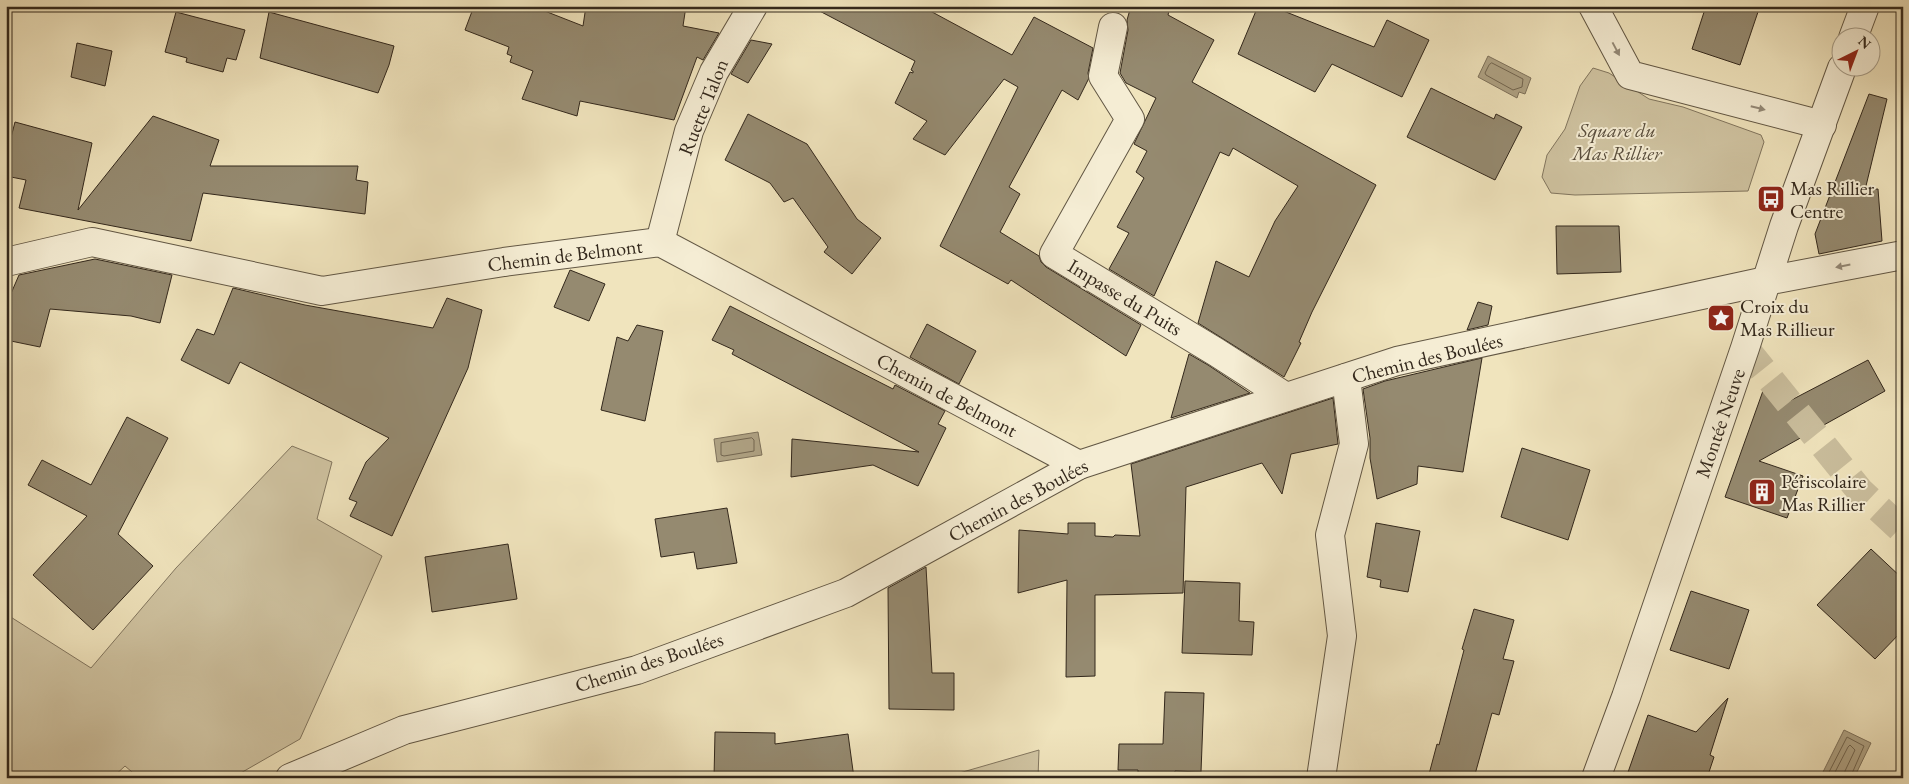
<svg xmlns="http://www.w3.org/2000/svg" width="1909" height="784" font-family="'EB Garamond',serif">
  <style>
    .green { fill: #d0c4a2; stroke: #82765f }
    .water { fill: #b0a486; stroke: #7e725c }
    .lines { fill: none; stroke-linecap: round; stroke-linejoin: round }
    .shore { stroke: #726651; stroke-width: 1 }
    .building { fill: #958a70; stroke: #33281c }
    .minor-tunnel { stroke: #cabe9d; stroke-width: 28; stroke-dasharray: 28 14; stroke-linecap: butt }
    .minor-casing { stroke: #625744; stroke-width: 30 }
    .minor { stroke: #f5edd4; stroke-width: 28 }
    .oneway { fill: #948a78 }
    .labels { text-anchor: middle; stroke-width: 4; stroke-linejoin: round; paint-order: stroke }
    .street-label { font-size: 20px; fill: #33281c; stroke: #f5edd4 }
    .park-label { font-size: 20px; font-style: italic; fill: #5a4f3e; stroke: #f5edd4 }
    .poi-label { font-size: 20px; fill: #33281c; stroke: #f5edd4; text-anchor: start }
  </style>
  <rect width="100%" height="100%" fill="#f0e4bd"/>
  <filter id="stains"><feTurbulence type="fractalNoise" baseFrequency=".004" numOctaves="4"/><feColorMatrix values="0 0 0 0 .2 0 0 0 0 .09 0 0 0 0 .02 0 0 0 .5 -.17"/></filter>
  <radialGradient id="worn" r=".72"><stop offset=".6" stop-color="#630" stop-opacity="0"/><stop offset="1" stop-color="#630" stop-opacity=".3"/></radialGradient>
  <!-- green -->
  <g class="green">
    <path d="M1593 68 1609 73 1649 99 1683 107 1761 135 1764 142 1748 191 1575 195 1551 193 1542 177 1547 155 1565 129 1580 86Z"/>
    <path d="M292 446 332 462 317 519 382 556 300 739 232 778H139L125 766 112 778H6V614L91 668 176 568Z"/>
    <path d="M1039 750 1038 778H942Z"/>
  </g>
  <!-- water -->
  <g class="water">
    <path d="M1488 56 1531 78 1525 94 1519 92 1517 98 1478 77Z"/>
    <path d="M758 432 762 455 717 462 714 439Z"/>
    <path d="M1844 730 1871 743 1854 778H1820Z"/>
  </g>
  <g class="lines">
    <!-- shore -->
    <g class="shore">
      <path d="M1492 63 1523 79 1522 87 1513 90 1486 75 1485 73 1489 65Z"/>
      <path d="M752 438 754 440V451L724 456 721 455V443Z"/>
      <path d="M1826 778 1847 737 1864 746 1850 778"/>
      <path d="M1832 778 1848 747 1850 745 1855 750 1845 771 1844 778"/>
    </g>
  </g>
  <!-- building -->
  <g class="building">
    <path d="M474 6H532L583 26 586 6H686L683 26 719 33 703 60 697 57 674 120 580 101 577 116 522 99 533 71 510 62 512 56 507 54 509 47 465 30Z"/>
    <path d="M810 6H921L1012 55 1034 17 1093 48 1088 73 1089 78 1078 100 1062 90 1009 187 1020 194 1000 232 1039 256 1041 262 1046 267 1141 325 1126 356 1011 280 1008 284 940 246 1018 87 1004 79 945 155 913 139 927 121 895 103 910 72 913 73V71L911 70 915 61Z"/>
    <path d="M1131 6H1170L1168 15 1214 40 1192 82 1376 185 1312 312 1299 342 1301 343 1284 377 1198 323 1216 261 1249 277 1275 221 1298 186 1233 148 1229 156 1220 152 1154 296 1109 269 1129 233 1117 227 1144 178 1136 172 1147 151 1134 144 1156 98 1126 83 1120 73 1128 30 1127 20Z"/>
    <path d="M1258 6H1271L1374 47 1387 20 1429 40 1402 97 1332 64 1315 92 1238 54Z"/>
    <path d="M1706 6H1760L1740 65 1692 49Z"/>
    <path d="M176 12 245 30 236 60 227 58 223 72 186 62 187 58 165 52Z"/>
    <path d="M269 12 394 46 389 65 378 93 260 58Z"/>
    <path d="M751 40 772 44 748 83 731 74Z"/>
    <path d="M77 43 112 51 105 86 71 77Z"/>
    <path d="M1431 88 1494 119 1496 114 1522 127 1495 180 1407 137Z"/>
    <path d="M1869 94 1887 99 1865 190 1878 189 1882 241 1819 254 1815 234Z"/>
    <path d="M748 114 807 144 857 219 881 238 852 274 824 252 828 247 793 198 784 202 770 183 725 160Z"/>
    <path d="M153 116 219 140 210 166H358L356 180 368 182 365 214 203 193 191 241 19 208 26 180 6 176V157L15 122 92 143 78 210Z"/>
    <path d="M1556 226H1619L1621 272 1557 274Z"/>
    <path d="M95 259 172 275 160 323 131 316 50 309 40 347 6 340V305L19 275Z"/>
    <path d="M570 270 605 284 589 321 554 307Z"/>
    <path d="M233 288 305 305 433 328 447 298 482 310 468 368 392 536 350 516 357 502 349 499 366 462 389 438 240 362 229 384 181 360 197 329 214 335Z"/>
    <path d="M1478 302 1492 306 1488 325 1467 330Z"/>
    <path d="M730 306 893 389 895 385 945 411 938 424 946 428 918 486 873 465 791 477 792 439 919 452 732 354 734 350 712 340Z"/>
    <path d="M927 324 976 351 959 384 910 357Z"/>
    <path d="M637 325 663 331 645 421 601 410 617 337 628 341Z"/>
    <path d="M1189 354 1208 365 1250 393 1171 418Z"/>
    <path d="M1482 358 1463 472 1418 466 1417 484 1377 499 1370 458V438L1363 389 1385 381Z"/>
    <path d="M1868 360 1885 391 1759 461 1803 476 1787 518 1725 497 1764 388 1778 407Z"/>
    <path d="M1333 398 1338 444 1291 454 1282 494 1262 463 1186 487 1183 593 1095 595V676L1066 677 1067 580 1018 593 1019 530 1068 534V523H1095V536L1113 537 1115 535 1140 536 1131 464Z"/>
    <path d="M127 417 168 438 118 534 153 566 93 630 33 575 87 516 28 485 42 460 91 485Z"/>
    <path d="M1522 448 1590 470 1568 540 1501 517Z"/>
    <path d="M727 508 737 563 697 569 694 552 661 557 655 519Z"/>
    <path d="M1376 523 1420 531 1408 592 1380 587 1381 580 1367 577Z"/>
    <path d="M508 544 517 599 432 612 425 557Z"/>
    <path d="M1871 549 1903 579V630L1875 659 1817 605Z"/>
    <path d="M926 567 932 673H954V710L889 709 888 588Z"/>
    <path d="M1185 581 1240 583 1239 621 1254 622 1252 655 1182 653Z"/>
    <path d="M1691 591 1749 610 1729 669 1670 650Z"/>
    <path d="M1474 609 1514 620 1503 659 1514 661 1499 715 1492 713 1474 778H1428L1437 744 1439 745 1464 650 1462 649Z"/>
    <path d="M1165 692 1204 693 1201 772 1175 771 1174 778H1138V770H1118L1119 744H1163Z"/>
    <path d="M1728 698 1710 755 1714 757 1707 778H1626L1648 715 1696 732Z"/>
    <path d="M715 732 775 733V744L848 734 854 778H714Z"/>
  </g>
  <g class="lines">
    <!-- minor-tunnel -->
    <path class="minor-tunnel" d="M1745 348 1860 491 1903 531"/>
    <!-- minor casing -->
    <g class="minor-casing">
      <g id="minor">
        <path d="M1593 6 1630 75 1822 125"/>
        <path d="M1113 27 1103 76 1130 119 1054 254 1216 352 1286 397"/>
        <path d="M1853 38 1865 6"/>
        <path d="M660 242 689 131 714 72 753 6"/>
        <path d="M6 262 92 242 322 291 504 262 660 242 1079 465"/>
        <path d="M290 778 404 730 637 670 846 593 1079 465 1397 361 1766 281 1903 255"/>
        <path d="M1321 778 1342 636 1330 535 1354 444 1346 378"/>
        <path d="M1596 778 1626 697 1745 348 1784 226 1842 68"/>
      </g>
    </g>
    <!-- minor -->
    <use href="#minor" class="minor"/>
  </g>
  <!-- one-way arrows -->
  <defs><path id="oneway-solid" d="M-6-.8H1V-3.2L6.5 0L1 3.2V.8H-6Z" transform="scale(1.25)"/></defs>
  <g class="oneway">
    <use href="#oneway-solid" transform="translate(1616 49) rotate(62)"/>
    <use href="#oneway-solid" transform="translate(1758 108) rotate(14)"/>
    <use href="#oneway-solid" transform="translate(1843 266) rotate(169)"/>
  </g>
  <!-- icons -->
  <defs>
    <g id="bus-square" transform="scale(1.4375)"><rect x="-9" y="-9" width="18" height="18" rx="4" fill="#8f2418" stroke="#f5edd4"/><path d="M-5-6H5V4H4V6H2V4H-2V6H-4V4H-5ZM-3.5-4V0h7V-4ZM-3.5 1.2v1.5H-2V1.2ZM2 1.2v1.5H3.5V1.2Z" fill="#fff"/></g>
    <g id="sight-square" transform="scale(1.4375)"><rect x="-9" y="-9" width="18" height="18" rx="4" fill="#8f2418" stroke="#f5edd4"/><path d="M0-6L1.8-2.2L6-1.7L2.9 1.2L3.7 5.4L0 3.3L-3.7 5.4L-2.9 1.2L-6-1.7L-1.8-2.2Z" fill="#fff"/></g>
    <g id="building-square" transform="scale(1.4375)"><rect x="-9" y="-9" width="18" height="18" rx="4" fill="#8f2418" stroke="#f5edd4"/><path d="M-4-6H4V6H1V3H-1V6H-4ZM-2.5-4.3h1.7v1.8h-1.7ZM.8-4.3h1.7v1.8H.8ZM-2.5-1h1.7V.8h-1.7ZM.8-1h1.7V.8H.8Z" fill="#fff"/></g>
  </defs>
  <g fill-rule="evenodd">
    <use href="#bus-square" x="1771" y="199"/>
    <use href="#sight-square" x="1721" y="318"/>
    <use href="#building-square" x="1762" y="492"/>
  </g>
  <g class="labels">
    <!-- street labels -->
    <g class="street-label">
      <text transform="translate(703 107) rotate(-68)" y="7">Ruette Talon</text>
      <text transform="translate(565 255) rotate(-7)" y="7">Chemin de Belmont</text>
      <text transform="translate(1125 297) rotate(31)" y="7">Impasse du Puits</text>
      <text transform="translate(1427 358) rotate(-14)" y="7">Chemin des Boulées</text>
      <text transform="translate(947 395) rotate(28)" y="7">Chemin de Belmont</text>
      <text transform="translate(1720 423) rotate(-71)" y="7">Montée Neuve</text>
      <text transform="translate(1018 500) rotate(-28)" y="7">Chemin des Boulées</text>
      <text transform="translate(649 662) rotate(-18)" y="7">Chemin des Boulées</text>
    </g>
    <!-- park labels -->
    <g class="park-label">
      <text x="1617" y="137">Square du<tspan x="1617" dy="23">Mas Rillier</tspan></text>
    </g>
    <!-- poi labels -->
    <g class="poi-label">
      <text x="1790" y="195">Mas Rillier<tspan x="1790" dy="23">Centre</tspan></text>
      <text x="1740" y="313">Croix du<tspan x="1740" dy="23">Mas Rillieur</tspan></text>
      <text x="1781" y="488">Périscolaire<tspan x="1781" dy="23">Mas Rillier</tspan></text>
    </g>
  </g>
  <!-- margin -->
  <rect width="1909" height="784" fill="none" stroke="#f0e4bd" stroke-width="25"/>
  <rect x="8" y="8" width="1894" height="769" fill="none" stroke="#33281c" stroke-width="2.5"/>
  <rect x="12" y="12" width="1884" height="759" fill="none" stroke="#33281c"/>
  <!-- north arrow -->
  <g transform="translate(1856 52) rotate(42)"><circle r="24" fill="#f5edd4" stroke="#a79e8a"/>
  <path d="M0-4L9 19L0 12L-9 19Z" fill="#8f2418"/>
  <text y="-8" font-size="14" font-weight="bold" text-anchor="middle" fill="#33281c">N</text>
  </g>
  <rect width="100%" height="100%" filter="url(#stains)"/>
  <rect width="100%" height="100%" fill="url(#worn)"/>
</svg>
